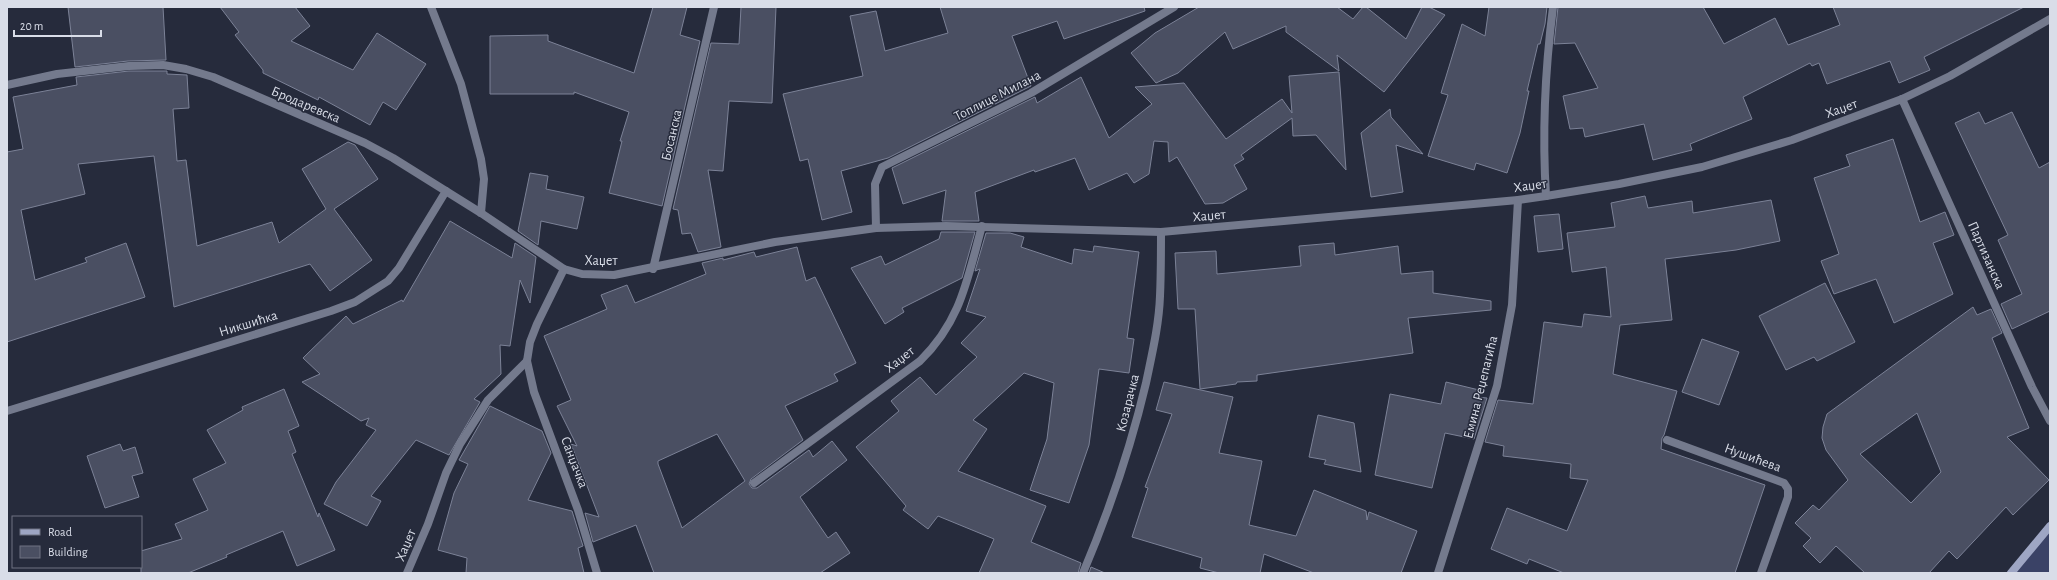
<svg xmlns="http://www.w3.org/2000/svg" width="2057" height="580" font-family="'Alegreya Sans',sans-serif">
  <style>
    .green { fill: #3a4266 }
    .building { fill: #4a4f62; stroke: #7c8297; fill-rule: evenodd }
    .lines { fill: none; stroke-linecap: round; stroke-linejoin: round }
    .street { stroke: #747a8d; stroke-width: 8 }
    .secondary { stroke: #9ea6c4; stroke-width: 8 }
    .labels { text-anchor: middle; stroke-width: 3; stroke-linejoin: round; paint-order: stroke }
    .street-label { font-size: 14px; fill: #d9dde8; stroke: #262b3c }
  </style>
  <rect width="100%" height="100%" fill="#262b3c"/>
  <!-- green -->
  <path class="green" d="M2050 526V573H2011Z"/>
  <!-- building -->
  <g class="building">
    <path d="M68 7H163L166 60 128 61 75 67Z"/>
    <path d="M220 7H295L310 26 291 41 353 70 377 33 426 64 396 110 383 102 370 125 319 97 318 100 263 73V70L235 35 239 32Z"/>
    <path d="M653 7H687L680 35 700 41 662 206 609 193 622 141H620L629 112 574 92V94H490V36L548 35V41L634 73Z"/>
    <path d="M741 7H776L772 103 729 101 723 171 708 170 721 247 698 252 691 233 682 234 678 210 673 209 711 43 739 44Z"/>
    <path d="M940 7H1144L1145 11 1064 39 1057 21 1012 36 1031 86 888 158 841 171 852 212 822 220 808 159 800 161 783 94 863 76 850 16 876 11 885 51 948 33Z"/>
    <path d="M1199 7H1337L1353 19 1363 7H1366L1406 39 1422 7H1429L1445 15 1384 92 1337 55 1339 71 1286 32V26L1233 49 1225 32 1178 73 1156 83 1131 53 1155 33Z"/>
    <path d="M1489 7H1547L1545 24 1540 44H1538L1527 91H1529L1520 133 1507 173 1476 163 1474 170 1428 156 1448 95 1441 93 1462 24 1485 36Z"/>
    <path d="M1558 7H1703L1724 44 1775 18 1788 45 1840 25 1833 7H2024L1924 57 1930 70 1899 83 1890 61 1827 84 1819 63 1812 66 1810 63 1743 97 1752 119 1690 144 1692 150 1653 160 1644 124 1585 137 1583 128 1570 129 1563 96 1598 88 1575 43 1554 44Z"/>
    <path d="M129 71H167V74L187 75 189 108 173 109 177 161 186 160 197 246 272 222 279 243 326 209 302 169 348 142 355 145 378 179 334 209 372 260 330 291 310 264 174 307 154 156 78 164 85 194 21 210 35 280 87 262 85 258 126 243 145 297 7 342V152L23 149 13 97 77 85 76 77Z"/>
    <path d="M1339 72 1346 170 1316 135 1293 136 1292 118 1241 155 1244 159 1234 165 1247 189 1223 203 1205 204 1177 157 1169 162 1168 142 1154 141 1149 174 1134 183 1127 173 1089 190 1075 158 1035 172 1034 170 975 192 979 221H942L946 190 903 204 892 168 1035 97 1037 103 1081 77 1109 138 1152 104 1135 87 1184 83 1226 139 1282 99 1292 113 1289 76Z"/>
    <path d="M1390 109 1391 117 1423 154 1396 145 1403 192 1371 197 1361 133Z"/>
    <path d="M1979 112 1985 124 2012 112 2039 168 2050 162V311L2012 329 2001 304 2022 294 1998 240 2008 235 1955 123Z"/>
    <path d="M1893 139 1920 222 1945 212 1954 235 1933 243 1953 294 1894 323 1876 279 1834 294 1821 261 1839 254 1814 178 1850 166 1846 155Z"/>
    <path d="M530 173 548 176 546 189 584 197 577 229 541 221 538 245 518 231Z"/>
    <path d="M1645 196 1648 208 1692 201 1693 213 1771 200 1780 241 1736 250 1665 259 1672 320 1620 325 1613 374 1677 391 1664 435 1662 438 1661 449 1765 485 1735 573H1564L1529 559 1527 564 1491 549 1507 508 1567 531 1588 480 1570 478 1571 464 1503 456 1504 446 1485 442 1498 400 1533 404 1544 322 1582 327 1584 314 1611 317 1606 267 1572 272 1567 233 1615 227 1611 203Z"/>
    <path d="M1559 214 1563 249 1538 252 1534 216Z"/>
    <path d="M450 221 512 258 515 243 536 257 530 303 520 280 510 346 500 345 501 374 474 399 480 402 449 455 416 440 371 496 381 501 367 526 324 504 336 482 376 430 366 425 369 418 361 421 302 382 320 374 303 358 346 316 353 324 402 300 403 302Z"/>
    <path d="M941 232H975L962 278 902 308 904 312 885 324 851 268 881 256 885 265 939 239Z"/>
    <path d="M986 233H1010L1024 237 1021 247 1072 264 1074 249 1093 252 1094 246 1139 252 1127 338 1134 339 1129 373 1099 369 1089 445 1069 503 1030 490 1047 439 1054 383 1024 373 973 420 987 429 958 471 1046 506 1031 542 1081 563 1078 573H979L994 539 938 516 928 529 903 510 906 506 856 447 899 411 891 401 920 377 936 395 977 357 961 343 986 317 966 311 980 269 975 271Z"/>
    <path d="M1334 243 1335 255 1398 246 1401 274 1433 271V293L1491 301V310L1408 318 1413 353 1257 375V381L1237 382 1236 384 1200 389 1195 309H1178L1175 253 1216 251 1217 274 1301 266 1299 246Z"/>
    <path d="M797 247 806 281 815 277 856 363 834 374 838 381 785 406 803 440 751 479 749 484 752 488H757L809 450 813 457 832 441 847 460 800 497 828 538 836 532 850 553 820 573H654L636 525 593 542 585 513 599 517 571 444 577 446 557 406 571 400 544 336 607 309 601 295 627 285 635 303 706 274 702 263 723 258V260L754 252 756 257ZM717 434 745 481 682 528 658 464V461Z"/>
    <path d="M1825 283 1855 342 1817 361 1814 357 1786 370 1759 316Z"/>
    <path d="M1973 307 1977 315 1991 309 2002 333 1992 338 2029 428 2007 437 2049 480 2013 515 2006 507 1957 559 1949 551 1929 573H1865L1836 546 1820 563 1803 546 1811 538 1795 523 1813 505 1819 510 1848 480 1826 450 1822 438 1823 427 1827 414ZM1917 413 1941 472 1911 503 1860 454Z"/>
    <path d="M1702 339 1739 352 1719 405 1682 392Z"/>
    <path d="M1164 382 1233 397 1219 453 1262 461 1249 525 1296 536 1314 490 1366 511 1367 520 1369 512 1417 531 1401 573H1314L1264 554 1260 573H1219L1200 568 1202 558 1132 537 1148 488 1145 487 1172 414 1156 410Z"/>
    <path d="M1446 382 1479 390 1477 397 1487 398 1474 439 1445 433 1432 488 1375 475 1390 394 1441 404Z"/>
    <path d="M284 389 299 426 288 431 296 452 292 454 318 517 319 513 335 550 297 566 283 531 226 555 227 557 188 573H141V551L182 539 175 524 208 510 193 479 226 463 207 430 243 410 242 407Z"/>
    <path d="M490 406 542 431 551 453 528 500 572 511 583 546 578 548 584 573H466L467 558 438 550 454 493 468 464 459 460Z"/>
    <path d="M1318 415 1354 423 1361 472 1324 464 1326 460 1309 457Z"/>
    <path d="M120 444 123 451 135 447 143 473 132 476 139 497 105 508 87 456Z"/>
    <path d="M1091 567 1105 573H1089Z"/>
  </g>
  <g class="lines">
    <!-- street -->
    <g class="street">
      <path d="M431 7 461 84 481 159 484 179 481 213"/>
      <path d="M7 85 57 74 129 66 163 65 186 69 213 77 365 143 393 158 481 213 564 269 582 274 614 275 775 242 876 228 946 226 1161 232 1518 200 1546 196 1619 184 1702 167 1792 140 1902 99 1950 76 2050 19"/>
      <path d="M1902 99 2032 387 2050 421"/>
      <path d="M1546 196C1542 132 1545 70 1553 7"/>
      <path d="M876 228 875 184 882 167 1031 93 1174 7"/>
      <path d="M653 269 714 7"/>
      <path d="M527 361 534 392 578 510 597 573"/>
      <path d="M7 411 331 311 355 302 388 281 399 268 446 191"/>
      <path d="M1667 440 1784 483 1788 489V497L1761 573"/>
      <path d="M754 483 920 361C961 321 967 280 982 226"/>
      <path d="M407 573 428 524 446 473 460 444 488 400 527 361 530 342 537 324 564 269"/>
      <path d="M1083 573C1110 509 1130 451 1146 383 1152 354 1159 325 1160 296 1161 274 1161 253 1161 232"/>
      <path d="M1438 573 1497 386 1512 305 1518 200"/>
    </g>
    <!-- secondary -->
    <path class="secondary" d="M2011 573 2050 526"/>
  </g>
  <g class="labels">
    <!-- street labels -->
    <g class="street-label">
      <text transform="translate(997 95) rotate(-27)" y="5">Топлице Милана</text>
      <text transform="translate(306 104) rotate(23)" y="5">Бродаревска</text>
      <text transform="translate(1841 108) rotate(-20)" y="5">Хаџет</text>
      <text transform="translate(671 135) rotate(-77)" y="5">Босанска</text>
      <text transform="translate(1530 185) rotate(-8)" y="5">Хаџет</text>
      <text transform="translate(1209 215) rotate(-5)" y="5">Хаџет</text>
      <text transform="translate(1987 255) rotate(66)" y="5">Партизанска</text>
      <text x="601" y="265">Хаџет</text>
      <text transform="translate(248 323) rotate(-17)" y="5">Никшићка</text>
      <text transform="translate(899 359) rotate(-38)" y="5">Хаџет</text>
      <text transform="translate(1480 387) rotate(-76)" y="5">Емина Реџепагића</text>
      <text transform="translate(1127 403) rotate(-76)" y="5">Козарачка</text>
      <text transform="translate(1753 457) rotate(20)" y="5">Нушићева</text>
      <text transform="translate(575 462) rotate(69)" y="5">Санџачка</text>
      <text transform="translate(405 545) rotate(-67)" y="5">Хаџет</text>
    </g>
  </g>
  <!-- border -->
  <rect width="2057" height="580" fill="none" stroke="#d9dde8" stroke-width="16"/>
  <!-- legend -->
  <rect x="12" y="516" width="130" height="52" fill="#262b3c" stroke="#6e7281"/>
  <rect x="20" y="529" width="20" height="6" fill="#9ea6c4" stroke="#6e7281"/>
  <text x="48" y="536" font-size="12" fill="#d9dde8">Road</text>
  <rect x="20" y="546" width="20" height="12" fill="#4a4f62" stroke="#6e7281"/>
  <text x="48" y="556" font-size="12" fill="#d9dde8">Building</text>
  <!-- scale -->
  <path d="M14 30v6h87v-6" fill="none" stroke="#d9dde8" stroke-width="2"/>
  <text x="20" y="30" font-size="12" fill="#d9dde8" stroke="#262b3c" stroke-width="3" paint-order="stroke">20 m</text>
</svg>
